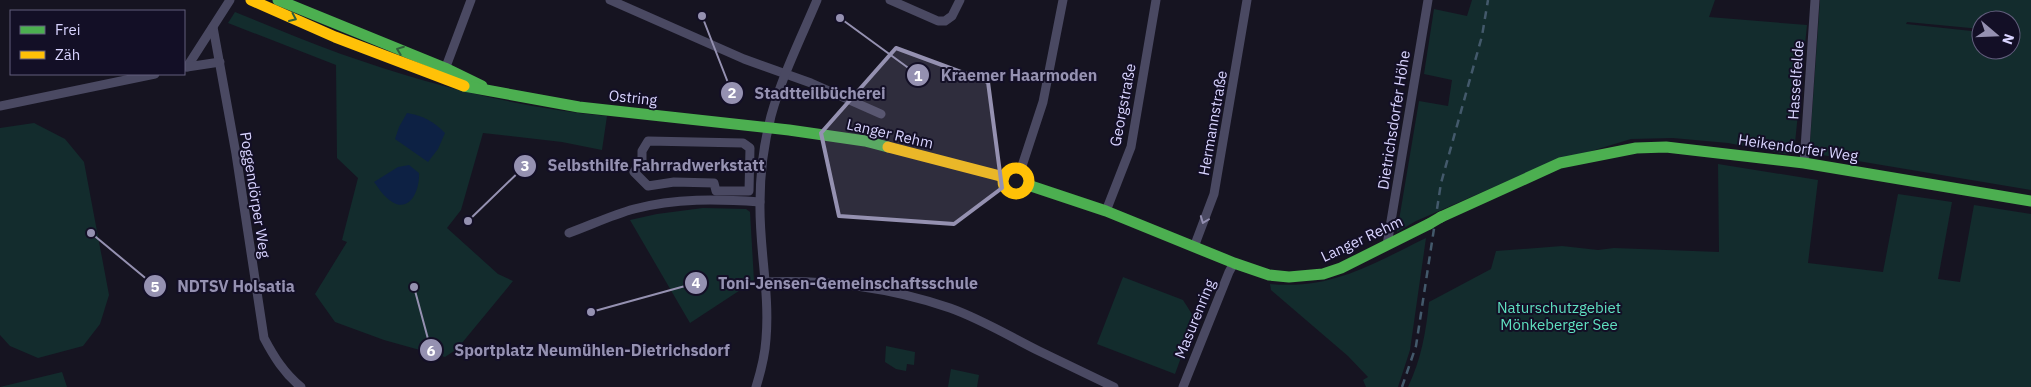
<svg xmlns="http://www.w3.org/2000/svg" width="2031" height="387" font-family="'IBM Plex Sans',sans-serif">
  <style>
    .green { fill: #132c2d; fill-rule: evenodd }
    .water { fill: #0d2144 }
    .lines { fill: none; stroke-linecap: round; stroke-linejoin: round }
    .street { stroke: #4a4962; stroke-width: 9 }
    .fast { stroke: #4caf50; stroke-width: 11 }
    .slow { stroke: #ffc107; stroke-width: 11 }
    .rail { stroke: #43596b; stroke-width: 2.5; stroke-dasharray: 8 6; stroke-linecap: butt }
    .fast-bridge { stroke: #4caf50; stroke-width: 11 }
    .oneway { stroke: #305f3b }
    .oneway2 { stroke: #928eb0 }
    .marked { fill: #9591b1; fill-opacity: 0.2; stroke: #9591b1; stroke-width: 4; stroke-linejoin: round }
    .labels { text-anchor: middle; stroke-width: 4; stroke-linejoin: round; paint-order: stroke }
    .street-label { font-size: 15px; fill: #d9d4ff; stroke: #130f26 }
    .park-label { font-size: 15px; fill: #5fe0c0; stroke: #130f26 }
    .leader { fill: none; stroke: #9591b1; stroke-width: 2 }
    .callout-dot { fill: #9591b1; stroke: #130f26; stroke-width: 2 }
    .mark-label { font-size: 15px; text-anchor: middle; font-weight: bold; fill: #fff }
    .callout-label { font-size: 16px; text-anchor: middle; font-weight: bold; fill: #9591b1; stroke: #130f26; stroke-width: 4; stroke-linejoin: round; paint-order: stroke }
  </style>
  <rect width="100%" height="100%" fill="#161421"/>
  <!-- green -->
  <g class="green">
    <path d="M1472 0H1715L1709 17 1807 25 1795 143 1786 154 1728 143 1673 138 1631 139 1542 166 1416 221 1397 232 1419 101 1448 106 1452 80 1424 74 1434 9 1467 16Z"/>
    <path d="M1820 0H2031V190L1822 155 1810 142ZM1981 20H2011V50H1981V32L1906 24 1907 22 1981 29Z"/>
    <path d="M235 12C270 26 305 41 341 54 427 84 517 108 607 116L602 150 562 142 483 133 461 210 447 228 498 274 513 281 457 349 445 357 384 340 335 322 315 294 347 242 342 240 358 178 337 158 336 65 228 23Z"/>
    <path d="M34 123 65 139 84 162 109 295 100 324 83 346 38 358 10 346 0 335V128Z"/>
    <path d="M1718 164 1818 180 1808 263 1883 272 1898 194 1952 202 1938 279 1960 282 1974 205 2031 214V387H1408C1421 360 1426 332 1429 302L1491 269 1496 251 1562 246 1598 250 1614 248 1719 252Z"/>
    <path d="M703 208 746 209 750 212 754 281 690 323 630 220 657 214Z"/>
    <path d="M1426 238 1410 350 1398 387H1366L1363 380 1368 377 1348 356 1271 290 1270 284C1332 290 1372 264 1426 238Z"/>
    <path d="M1123 277 1183 300 1195 319 1175 374 1097 344Z"/>
    <path d="M886 346 915 352 914 365 907 364 906 371 896 369 885 362Z"/>
    <path d="M951 369 979 375 977 387H948Z"/>
    <path d="M62 372 67 387H0Z"/>
  </g>
  <!-- water -->
  <g class="water">
    <path d="M407 113C424 116 433 121 445 133L438 149 428 162 395 139 399 127Z"/>
    <path d="M409 165 419 173C420 192 408 217 387 198 382 194 378 187 374 182L398 167Z"/>
  </g>
  <g class="lines">
    <!-- street -->
    <g class="street">
      <path d="M610 0 744 59 811 83 881 114"/>
      <path d="M890 0 938 21H945L952 16 960 0"/>
      <path d="M213 27 236 154 264 338C274 357 284 373 301 387"/>
      <path d="M184 67H187L230 0"/>
      <path d="M187 67 220 62"/>
      <path d="M444 72 471 0"/>
      <path d="M0 106 155 74"/>
      <path d="M648 141 743 143 750 148 749 191H716L714 183 674 182 648 186 634 172 642 161V151Z"/>
      <path d="M1804 163 1815 0"/>
      <path d="M1021 169 1043 102 1063 0"/>
      <path d="M1106 211 1131 147 1156 0"/>
      <path d="M569 233C591 225 612 215 634 209 676 198 717 199 760 202"/>
      <path d="M1387 245 1428 0"/>
      <path d="M1194 247 1214 194 1247 0"/>
      <path d="M765 282C826 279 892 288 950 308 981 319 1009 336 1039 351 1064 363 1089 375 1114 387"/>
      <path d="M756 387C761 371 765 355 766 339 770 293 759 248 760 203 760 175 764 143 771 116 782 76 801 38 817 0"/>
      <path d="M1183 387 1229 272 1234 263"/>
    </g>
    <!-- fast -->
    <g class="fast">
      <path d="M278 0 445 68 482 86"/>
      <path d="M464 86 579 107 789 130 865 141 888 147"/>
      <path d="M1028 185 1106 211 1234 263 1269 275 1289 277 1323 274 1341 268 1429 224"/>
      <path d="M1441 217 1560 163 1636 148 1666 147 1804 163 2031 201"/>
    </g>
    <!-- slow -->
    <g class="slow">
      <path d="M251 0 335 37 464 86"/>
      <path d="M888 147 1004 177"/>
      <circle cx="1016" cy="181" r="13"/>
    </g>
    <!-- rail -->
    <path class="rail" d="M1402 387 1416 346 1441 183 1482 36 1488 0"/>
    <!-- fast-bridge -->
    <path class="fast-bridge" d="M1429 224 1441 217"/>
  </g>
  <!-- one-way arrows -->
  <defs><path id="oneway-chevron" d="M-2-3.5L2.5 0L-2 3.5" fill="none" stroke-width="1.6" stroke-linecap="round" stroke-linejoin="round" transform="scale(1.25)"/></defs>
  <g class="oneway">
    <use href="#oneway-chevron" transform="translate(293 18) rotate(24)"/>
    <use href="#oneway-chevron" transform="translate(400 50) rotate(-159)"/>
  </g>
  <use class="oneway2" href="#oneway-chevron" transform="translate(1204 220) rotate(111)"/>
  <!-- marked area -->
  <path class="marked" d="M896 48 988 82 1002 188 954 224 839 216 821 133Z"/>
  <g class="labels">
    <!-- street labels -->
    <g class="street-label">
      <text transform="translate(1796 80) rotate(-86)" y="5">Hasselfelde</text>
      <text transform="translate(633 98) rotate(6)" y="5">Ostring</text>
      <text transform="translate(1123 105) rotate(-79)" y="5">Georgstraße</text>
      <text transform="translate(1394 120) rotate(-81)" y="5">Dietrichsdorfer Höhe</text>
      <text transform="translate(1213 123) rotate(-80)" y="5">Hermannstraße</text>
      <text transform="translate(890 134) rotate(13)" y="5">Langer Rehm</text>
      <text transform="translate(1798 148) rotate(8)" y="5">Heikendorfer Weg</text>
      <text transform="translate(255 195) rotate(81)" y="5">Poggendörper Weg</text>
      <text transform="translate(1362 239) rotate(-25)" y="5">Langer Rehm</text>
      <text transform="translate(1195 319) rotate(-68)" y="5">Masurenring</text>
    </g>
    <!-- park labels -->
    <g class="park-label">
      <text x="1559" y="313">Naturschutzgebiet<tspan x="1559" dy="17">Mönkeberger See</tspan></text>
    </g>
  </g>
  <!-- callouts -->
  <path class="leader" d="M840 18L918 75M702 16L732 93M468 221L525 166M591 312L696 283M91 233L155 286M414 287L431 350"/>
  <g class="callout-dot">
    <circle cx="840" cy="18" r="5"/>
    <circle cx="702" cy="16" r="5"/>
    <circle cx="468" cy="221" r="5"/>
    <circle cx="591" cy="312" r="5"/>
    <circle cx="91" cy="233" r="5"/>
    <circle cx="414" cy="287" r="5"/>
    <circle cx="918" cy="75" r="12"/>
    <circle cx="732" cy="93" r="12"/>
    <circle cx="525" cy="166" r="12"/>
    <circle cx="696" cy="283" r="12"/>
    <circle cx="155" cy="286" r="12"/>
    <circle cx="431" cy="350" r="12"/>
  </g>
  <g class="mark-label">
    <text x="918" y="81">1</text>
    <text x="732" y="98">2</text>
    <text x="525" y="171">3</text>
    <text x="696" y="288">4</text>
    <text x="155" y="292">5</text>
    <text x="431" y="356">6</text>
  </g>
  <g class="callout-label">
    <text x="1019" y="81">Kraemer Haarmoden</text>
    <text x="820" y="99">Stadtteilbücherei</text>
    <text x="656" y="171">Selbsthilfe Fahrradwerkstatt</text>
    <text x="848" y="289">Toni-Jensen-Gemeinschaftsschule</text>
    <text x="236" y="292">NDTSV Holsatia</text>
    <text x="592" y="356">Sportplatz Neumühlen-Dietrichsdorf</text>
  </g>
  <!-- legend -->
  <rect x="10" y="10" width="175" height="65" fill="#130f26" stroke="#625e7d"/>
  <rect x="20" y="26" width="25" height="8" fill="#4caf50" stroke="#625e7d"/>
  <text x="55" y="35" font-size="15" fill="#d9d4ff">Frei</text>
  <rect x="20" y="51" width="25" height="8" fill="#ffc107" stroke="#625e7d"/>
  <text x="55" y="60" font-size="15" fill="#d9d4ff">Zäh</text>
  <!-- north arrow -->
  <g transform="translate(1996 35) rotate(109)"><circle r="24" fill="#130f26" stroke="#625e7d"/>
  <path d="M0-4L9 19L0 12L-9 19Z" fill="#9591b1"/>
  <text y="-8" font-size="14" font-weight="bold" text-anchor="middle" fill="#d9d4ff">N</text>
  </g>
</svg>
